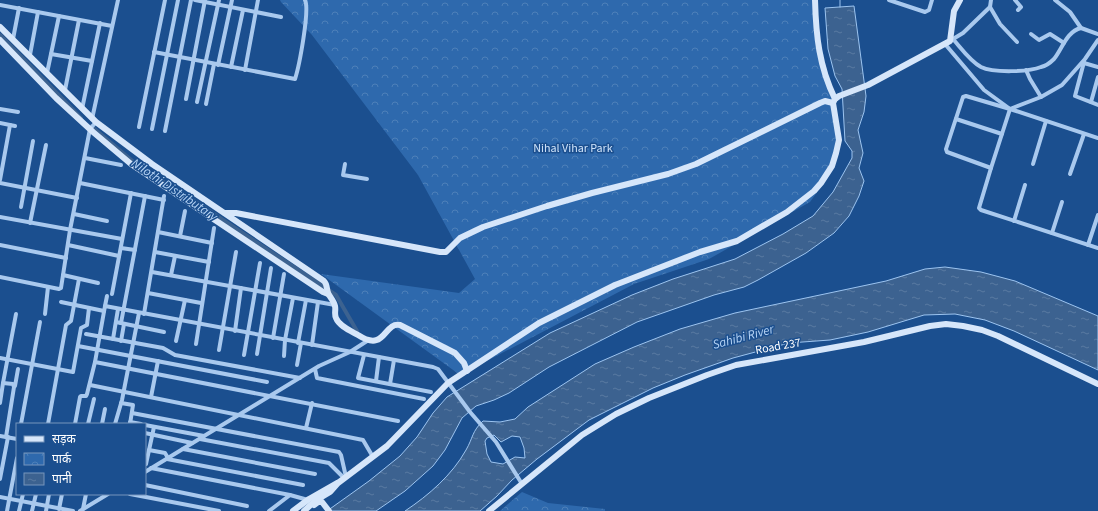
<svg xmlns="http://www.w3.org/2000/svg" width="1098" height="511" font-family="'Source Sans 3','Noto Sans Devanagari',sans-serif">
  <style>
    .park { fill: url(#park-crowns) }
    .water { fill: url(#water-ripples); stroke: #9cc4f0; fill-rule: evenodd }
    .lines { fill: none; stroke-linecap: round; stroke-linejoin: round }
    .stream { stroke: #9cc4f0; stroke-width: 1 }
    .canal { stroke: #3c6290; stroke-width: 4 }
    .street { stroke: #a9c9ee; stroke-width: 4 }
    .secondary { stroke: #d6e6fa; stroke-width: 6 }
    .labels { text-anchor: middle; stroke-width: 3; stroke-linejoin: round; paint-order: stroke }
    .park-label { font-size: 12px; fill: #cfe3fa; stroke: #1b4f8f }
    .street-label { font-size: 12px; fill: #fff; stroke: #1b4f8f }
    .water-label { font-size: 13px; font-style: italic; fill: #b5d3f5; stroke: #1b4f8f }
  </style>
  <defs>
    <pattern id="park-crowns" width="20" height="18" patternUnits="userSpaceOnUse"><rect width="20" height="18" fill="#2e69ad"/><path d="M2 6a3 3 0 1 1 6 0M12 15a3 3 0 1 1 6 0" fill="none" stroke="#4d80b9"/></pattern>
    <pattern id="water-ripples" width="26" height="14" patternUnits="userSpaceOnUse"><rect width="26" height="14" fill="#3c6290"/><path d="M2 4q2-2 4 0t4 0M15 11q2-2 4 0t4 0" fill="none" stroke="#597aa1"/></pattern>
  </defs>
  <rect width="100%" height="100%" fill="#1b4f8f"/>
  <!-- park -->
  <g class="park">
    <path d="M280 0H815V14L834 105 839 153 830 174 810 202 709 259 634 284 460 375 321 274 459 293 475 279 418 175 312 35 281 2Z"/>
    <path d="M522 492 548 503 605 509V511H500Z"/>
  </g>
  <!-- water -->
  <g class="water">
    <path d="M854 6 866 96 864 112 858 130 863 153 859 168 864 181 859 196 849 216 834 233 806 253 758 280 744 287 714 295 637 322 549 367 509 393 494 400 476 406 462 418 445 450 433 466 405 491 376 511H327L369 481 400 456 417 437 433 413 447 397 550 333 632 295 673 279 735 259 783 234 813 216 833 192 852 158V151L845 141 842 89 835 76 828 49 825 8Z"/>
    <path d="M945 267 981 272 1015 281 1098 316V370L1014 331 985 320 955 314 924 315 868 332 830 340 789 343 733 358 685 375 653 388 589 420 537 459 512 480 497 496 480 511H405C429 495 452 475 466 450 473 438 472 431 483 421L500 422 515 419 528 407 595 364 634 347 680 329 735 313 886 281 925 269ZM494 435 501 442 512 436 520 437 524 448 525 458 515 457 503 464 491 462 487 454 485 441 487 438Z"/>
  </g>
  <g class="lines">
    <!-- stream -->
    <path class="stream" d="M840 0V7"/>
    <!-- canal -->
    <g class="canal">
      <path d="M0 35 81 118"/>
      <path d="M91 126 136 164"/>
      <path d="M154 176 202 206 336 295 357 331"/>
    </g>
    <!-- street -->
    <g class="street">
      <path d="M195 0 281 17"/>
      <path d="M889 0 925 12 929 10 932 0"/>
      <path d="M1015 0 1021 7 1018 10"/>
      <path d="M1055 0 1070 12 1081 28 1098 34"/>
      <path d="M0 5 112 26"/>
      <path d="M990 7 1000 24 1017 42"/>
      <path d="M1031 34 1039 40 1050 34 1064 43"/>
      <path d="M13 39 19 8"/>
      <path d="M953 39 963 33 990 7 991 0"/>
      <path d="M950 41 953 39C961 48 970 61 981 67 993 73 1029 72 1041 67 1046 66 1050 63 1054 59 1062 49 1067 31 1081 28"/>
      <path d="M945 44 984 90 1010 109 1098 138"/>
      <path d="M154 52 295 79C299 67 310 10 305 0"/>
      <path d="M51 54 92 61"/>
      <path d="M30 55 38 12"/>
      <path d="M1084 62 1075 96 1098 105"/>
      <path d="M1084 63 1098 67"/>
      <path d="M218 65 232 0"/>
      <path d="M231 67 243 10"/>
      <path d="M245 70 258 0"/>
      <path d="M1026 70 1030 79 1041 97"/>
      <path d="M47 73 59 16"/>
      <path d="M65 90 79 20"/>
      <path d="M186 99 205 0"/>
      <path d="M197 102 219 0"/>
      <path d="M1091 102 1098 77"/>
      <path d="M206 104 214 64"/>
      <path d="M0 109 18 112"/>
      <path d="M82 109 100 23"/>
      <path d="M1010 109 991 168 979 208 981 210 1098 248"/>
      <path d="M92 119 118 0"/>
      <path d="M956 119 1002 134"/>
      <path d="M0 123 15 126"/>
      <path d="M139 127 165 0"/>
      <path d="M152 129 178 0"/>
      <path d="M165 131 191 0"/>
      <path d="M85 158 121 165"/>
      <path d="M345 164 343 175 367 179"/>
      <path d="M1033 164 1046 121"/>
      <path d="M991 168 947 152 946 149 963 97 966 96 1010 109 1041 97 1062 85 1085 59 1098 40"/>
      <path d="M1070 174 1084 134"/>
      <path d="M0 180 10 125"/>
      <path d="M0 183 77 198"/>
      <path d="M80 183 164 200"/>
      <path d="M21 207 33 141"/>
      <path d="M74 214 107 221"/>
      <path d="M0 217 122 239"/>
      <path d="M1014 221 1025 185"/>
      <path d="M30 223 46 145"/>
      <path d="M158 232 212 243"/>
      <path d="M1052 233 1062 202"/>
      <path d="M180 236 185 211"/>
      <path d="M0 245 66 258"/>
      <path d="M68 245 119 256"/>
      <path d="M1088 245 1098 215"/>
      <path d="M121 248 135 250"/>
      <path d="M155 252 209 262"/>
      <path d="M152 272 335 305"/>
      <path d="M63 275 98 283"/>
      <path d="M171 275 175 256"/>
      <path d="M0 277 59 289 61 288 70 230 90 129 96 122"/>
      <path d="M148 293 201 303"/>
      <path d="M112 294 131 193"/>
      <path d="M61 302 104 311"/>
      <path d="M105 306 107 296"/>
      <path d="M45 314 48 287"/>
      <path d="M144 314 164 196"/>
      <path d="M116 322 164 332"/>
      <path d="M121 323 145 196"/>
      <path d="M235 331 241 288"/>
      <path d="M86 334 163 348 175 355 300 378"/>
      <path d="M273 338 284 274"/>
      <path d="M113 339 118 309"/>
      <path d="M121 341 124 324"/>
      <path d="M176 341 185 300"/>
      <path d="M298 343 306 300"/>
      <path d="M196 344 214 228"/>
      <path d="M312 345 318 302"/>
      <path d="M78 346 267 382"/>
      <path d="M219 350 236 252"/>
      <path d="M257 354 271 268"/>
      <path d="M244 355 260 263"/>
      <path d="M364 355 358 378 431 392"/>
      <path d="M284 356 285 340 293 298"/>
      <path d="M0 358 73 372 81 328 87 325 89 308"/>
      <path d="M297 365 301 343"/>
      <path d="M315 369 317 378 424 399"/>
      <path d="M376 381 379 357"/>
      <path d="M390 384 394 360"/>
      <path d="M90 385 363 440 373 457"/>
      <path d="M15 386 18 369"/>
      <path d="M151 397 158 361"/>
      <path d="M0 403 3 383"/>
      <path d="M121 403 133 405 130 424"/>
      <path d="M132 413 339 452 341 455 346 477"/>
      <path d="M398 421 95 362 105 306 433 367 438 369 470 412 496 442 522 484"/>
      <path d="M130 422 141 424"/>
      <path d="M21 424 40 322"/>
      <path d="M48 424 66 325 71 321 79 279"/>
      <path d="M75 424 80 397 81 396H86L87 394 95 362"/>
      <path d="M88 424 94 399"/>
      <path d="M102 424 105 409"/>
      <path d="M115 424 122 400 139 313"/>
      <path d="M145 425 204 436"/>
      <path d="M306 428 312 403"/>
      <path d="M145 433 192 443"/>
      <path d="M0 436 17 439"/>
      <path d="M6 437 14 387 13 384 3 383 16 314"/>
      <path d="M200 439 329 463 344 478"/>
      <path d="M183 449 315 474"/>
      <path d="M149 450 165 453 168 458"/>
      <path d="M167 459 303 485"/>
      <path d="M146 464 154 427"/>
      <path d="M151 468 290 495 308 500"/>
      <path d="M145 472 319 366 350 352 367 341"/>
      <path d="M0 479 8 437"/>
      <path d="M145 485 247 506"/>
      <path d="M130 494 219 511"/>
      <path d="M0 497 73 511"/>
      <path d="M59 509 62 494"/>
      <path d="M83 509 86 494"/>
      <path d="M7 511 17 458"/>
      <path d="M19 511 23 494"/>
      <path d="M32 511 36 494"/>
      <path d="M46 511 49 494"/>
      <path d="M80 511 108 494"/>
      <path d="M269 511 290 495"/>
    </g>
    <!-- secondary -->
    <g class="secondary">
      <path d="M815 0C816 36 819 66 835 99"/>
      <path d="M0 27 96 122 152 164 324 281C328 285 326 290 329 295 331 298 334 302 335 306 336 310 334 314 336 318 339 326 351 331 358 335 386 353 383 322 400 325L455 353 464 363 467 371"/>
      <path d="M0 40 56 98 93 132 131 164 323 292 328 294"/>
      <path d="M225 213H236L440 252H446L460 238 483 227 547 206 592 193 668 174 696 164 820 103 825 101 833 103"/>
      <path d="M314 505 318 502H322L329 511"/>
      <path d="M293 511 309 499 337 483"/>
      <path d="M304 511 315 501 330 492 338 483 387 446 448 383 539 323 615 285 700 252 737 241 787 212 814 191 821 183 832 166 836 153 839 140 833 103 835 99 839 96 868 85 950 41 954 11 960 0"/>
      <path d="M489 511 582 435 616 414 649 398 707 375 736 365 864 342 930 326 946 324 963 326 982 330 998 336 1098 384"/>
    </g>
  </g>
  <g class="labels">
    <!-- park labels -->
    <g class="park-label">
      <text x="573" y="152">Nihal Vihar Park</text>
    </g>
    <!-- street labels -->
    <g class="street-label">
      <text transform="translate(778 346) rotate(-10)" y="4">Road 237</text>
    </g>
    <!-- water labels -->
    <g class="water-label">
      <text transform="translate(175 189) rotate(34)" y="5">Nilothi Distributary</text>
      <text transform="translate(743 336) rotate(-15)" y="5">Sahibi River</text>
    </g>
  </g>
  <!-- legend -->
  <rect x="16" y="423" width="130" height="72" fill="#1b4f8f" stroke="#7695bc"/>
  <rect x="24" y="436" width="20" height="6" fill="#d6e6fa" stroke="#7695bc"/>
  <text x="52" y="443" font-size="12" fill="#ffffff">सड़क</text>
  <rect x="24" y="453" width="20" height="12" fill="url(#park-crowns)" stroke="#7695bc"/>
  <text x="52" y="463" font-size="12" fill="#ffffff">पार्क</text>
  <rect x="24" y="473" width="20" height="12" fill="url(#water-ripples)" stroke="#7695bc"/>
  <text x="52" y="483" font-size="12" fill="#ffffff">पानी</text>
</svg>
